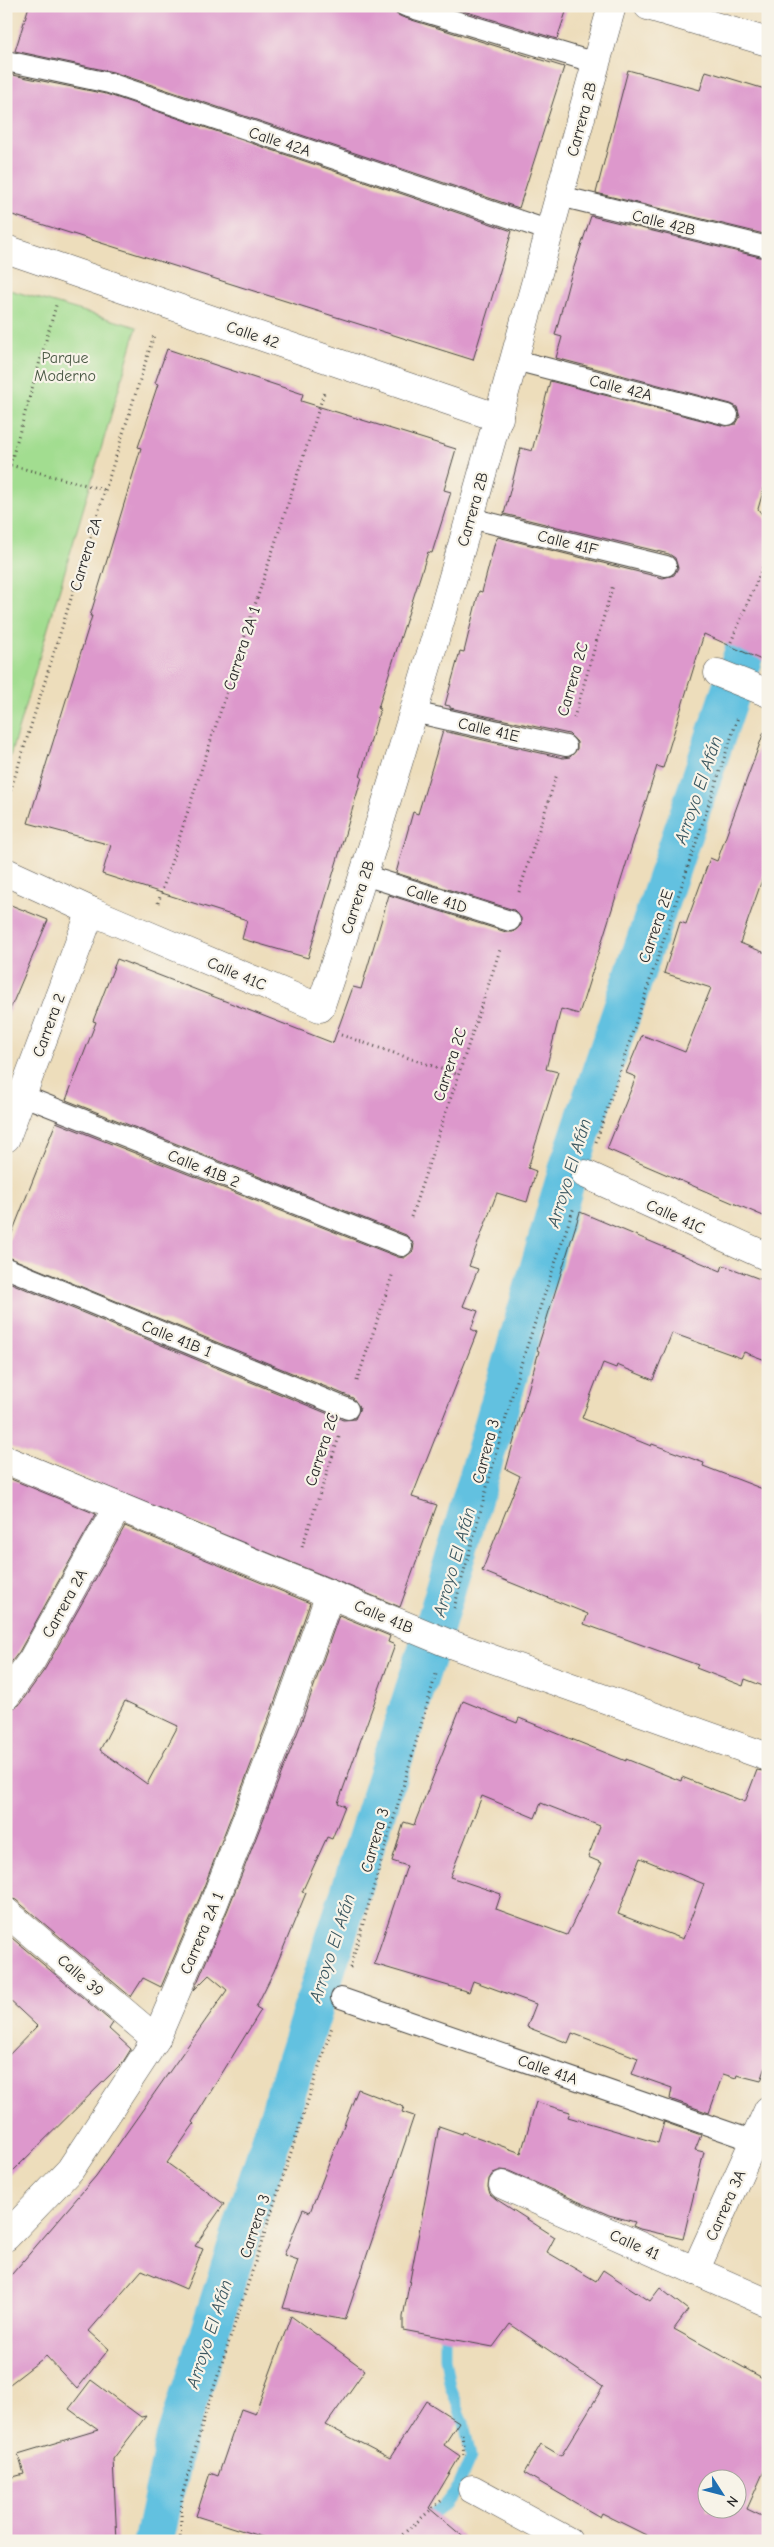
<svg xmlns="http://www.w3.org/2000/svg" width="774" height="2547" font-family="'Comic Neue',sans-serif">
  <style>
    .green { fill: #a2dd90; stroke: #66845e }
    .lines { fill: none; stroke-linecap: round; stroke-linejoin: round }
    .stream { stroke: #62c1e0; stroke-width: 11 }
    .canal { stroke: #62c1e0; stroke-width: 40 }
    .building { fill: #dd98cc; fill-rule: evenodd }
    .service-casing { stroke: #484641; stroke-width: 22 }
    .minor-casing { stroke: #484641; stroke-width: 29 }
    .path { stroke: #484641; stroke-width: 3; stroke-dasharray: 1 4; stroke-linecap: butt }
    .service { stroke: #fff; stroke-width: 20 }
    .minor { stroke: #fff; stroke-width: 28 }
    .labels { text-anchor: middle; stroke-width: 4.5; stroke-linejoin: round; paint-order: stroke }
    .street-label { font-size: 16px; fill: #2b2b2b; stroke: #f7f3e8 }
    .park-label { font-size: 16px; fill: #495844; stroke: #f7f3e8 }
    .water-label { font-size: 18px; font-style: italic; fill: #3c5861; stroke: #f7f3e8 }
  </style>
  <rect width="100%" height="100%" fill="#f7f3e8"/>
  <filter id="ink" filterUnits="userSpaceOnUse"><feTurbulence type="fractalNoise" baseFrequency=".02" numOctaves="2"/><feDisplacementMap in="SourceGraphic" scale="10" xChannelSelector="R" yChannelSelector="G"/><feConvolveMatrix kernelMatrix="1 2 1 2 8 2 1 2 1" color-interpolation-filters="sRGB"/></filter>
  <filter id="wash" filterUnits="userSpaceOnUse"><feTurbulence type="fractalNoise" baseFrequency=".0096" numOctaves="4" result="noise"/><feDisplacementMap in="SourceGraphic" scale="20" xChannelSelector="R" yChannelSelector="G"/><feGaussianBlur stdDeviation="1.12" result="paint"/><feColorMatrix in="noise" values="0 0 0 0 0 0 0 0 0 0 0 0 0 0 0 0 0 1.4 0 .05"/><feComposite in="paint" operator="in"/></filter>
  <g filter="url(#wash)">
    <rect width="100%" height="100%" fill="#edddbb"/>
    <!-- green -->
    <path class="green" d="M6 289 137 327 6 770Z"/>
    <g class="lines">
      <!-- stream -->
      <path class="stream" d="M423 2521 443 2506 458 2487 471 2457 464 2423 450 2387 445 2358V2324"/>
      <!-- canal -->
      <path class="canal" d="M154 2541 176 2438 432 1636 570 1164 762 600"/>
    </g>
    <g id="blocks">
      <!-- building -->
      <g class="building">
        <path d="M29 6H393L396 14 402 17 564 67 519 208 113 72 15 51Z"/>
        <path d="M447 6H568L557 39Z"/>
        <path d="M628 70 700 90 706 71 768 90V235L596 193Z"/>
        <path d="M8 74 106 94 512 231 473 360 6 213Z"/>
        <path d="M591 216 768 259V474L758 509 768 523V663L704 634 663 768 657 766 579 1014 561 1009 546 1069 558 1072 528 1168 536 1171 527 1202 497 1193 469 1266 478 1269 463 1306 478 1311 471 1329 477 1332 412 1497 437 1505 400 1607 6 1445V1281L343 1420 355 1419 360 1408 353 1398 6 1256V1248L56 1122 398 1257 404 1258 413 1251 414 1244 406 1235 66 1100 96 1022 93 1021 117 959 333 1043 353 987 361 989 389 895 506 932H513L521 925V918L514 910 396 873 413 812 418 814 443 731 563 758 570 757 577 749V742L569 734 450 708V706L445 705 460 651 464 652 479 591 482 592 495 542 498 537 663 578 674 575 678 568 675 558 669 554 504 514 521 448 532 451 550 381 725 426 736 424 740 417 737 407 731 404 556 358 562 337 555 335 569 282Z"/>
        <path d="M167 349 303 394 301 401 456 449 444 490 451 492 432 553 428 552 378 708 380 709 360 777H362L308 958 242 939 247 920 102 874 111 845 28 823 92 616H90L141 448 138 447 149 415 148 414 158 384 155 383Z"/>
        <path d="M764 732 768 733V863L740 943 768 954V1218L607 1149 636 1077 626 1073 642 1035 685 1052 711 988 664 973 680 922 686 924 710 858 717 861Z"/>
        <path d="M6 903 48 920 6 1019Z"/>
        <path d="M580 1212 721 1271 723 1265 768 1282V1361L744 1352 741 1358 672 1333 653 1380 617 1365 616 1368 603 1363 582 1418 651 1446 652 1444 704 1463 703 1466 768 1491V1688L745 1679 743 1686 696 1668 698 1665 584 1624 588 1614 482 1571 520 1476 506 1469 539 1351 537 1350Z"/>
        <path d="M6 1477 96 1514 19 1652 6 1669Z"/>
        <path d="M125 1526 310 1603 270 1715 200 1897 161 1987 143 1978 131 1997 16 1900 6 1897V1711L19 1705 45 1669ZM125 1701 178 1726 147 1784 100 1750Z"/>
        <path d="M339 1615 390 1636 388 1642 395 1645 338 1803 345 1806 332 1839 327 1837 302 1892 306 1893 274 1971 256 2007 261 2010 192 2122 194 2124 167 2163 224 2204 195 2246 203 2249 186 2289 142 2270 89 2331 109 2349 77 2389 46 2356 6 2387V2281L96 2176 227 1990 209 1975 194 1990 228 1909 300 1726Z"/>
        <path d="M463 1701 517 1723 519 1718 626 1761V1759L681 1781 682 1777 745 1802 757 1770 768 1772V2061L761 2081 737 2075 736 2078 723 2074 709 2113 670 2099 672 2088 632 2074 638 2058 572 2033 568 2043 527 2027 536 2004 473 1981 469 1992 374 1964 407 1866 392 1861 404 1822 414 1825ZM482 1796 535 1818 541 1803 600 1826 588 1857 602 1863 567 1935 496 1909 501 1894 450 1877ZM640 1858 704 1884 683 1939 618 1914Z"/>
        <path d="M6 1933 113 2023 109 2029 131 2049 123 2062 6 2178V2058L37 2026 6 1997Z"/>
        <path d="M358 2089 404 2107 402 2112 414 2116 345 2320 283 2308 298 2260 284 2255 303 2209 310 2212Z"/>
        <path d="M536 2102 570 2112 568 2117 658 2143 664 2122 701 2135 695 2150 704 2152 683 2239 640 2229 633 2226 635 2222 609 2215 509 2171 501 2170 493 2173 489 2179 488 2187 490 2194 496 2199 555 2237 547 2252 596 2281 603 2270 650 2301 660 2288 688 2310 674 2329 768 2381V2462L747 2509 768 2519V2541H658L602 2513 600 2517 524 2473 541 2444 561 2456 603 2387 510 2324 493 2347 403 2330V2317L439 2126 462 2134 463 2132 521 2153ZM706 2480H736V2510H706Z"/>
        <path d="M291 2316 365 2370 326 2425 390 2458 426 2401 459 2422 444 2445 460 2456 429 2508 468 2541H275L196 2516 210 2473 218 2476 241 2409 255 2414Z"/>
        <path d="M91 2380 141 2417 146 2416 113 2459 117 2541H6V2479L24 2474 18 2454 98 2430 69 2409Z"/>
      </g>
    </g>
  </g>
  <g filter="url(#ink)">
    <use href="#blocks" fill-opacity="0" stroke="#484641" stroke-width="1"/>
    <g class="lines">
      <!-- service casing -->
      <g class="service-casing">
        <g id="service">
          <path d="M405 6 596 63"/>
          <path d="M6 61 109 83 550 231"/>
          <path d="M560 196 768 247"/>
          <path d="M515 360 728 415"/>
          <path d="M470 518 666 566"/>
          <path d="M413 712 566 746"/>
          <path d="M364 875 510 921"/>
          <path d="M6 1089 402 1246"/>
          <path d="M6 1268 348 1409"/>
          <path d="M341 1998 754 2141"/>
        </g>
      </g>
      <!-- minor casing -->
      <g class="minor-casing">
        <g id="minor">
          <path d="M648 6 768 42"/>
          <path d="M6 249 499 418"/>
          <path d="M718 673 768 693"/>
          <path d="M6 872 91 911 320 1008C431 678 518 341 612 6"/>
          <path d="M6 1138 91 911"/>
          <path d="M585 1174 768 1257"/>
          <path d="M6 1460 445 1642 768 1757"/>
          <path d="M6 1696 32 1660 118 1506"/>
          <path d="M6 1912 156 2039"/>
          <path d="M503 2185 768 2303"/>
          <path d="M6 2237 70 2170 156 2039 214 1903 285 1720 330 1594"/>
          <path d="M695 2271 768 2110"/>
          <path d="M472 2489 568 2541"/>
        </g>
      </g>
      <!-- path -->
      <g class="path">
        <path d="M6 464 105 490"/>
        <path d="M10 465 57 302"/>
        <path d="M731 642 768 555"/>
        <path d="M574 718 613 585"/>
        <path d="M6 805 154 335"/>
        <path d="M519 892 557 774"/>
        <path d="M158 903 324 393"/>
        <path d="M341 1035 459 1075"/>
        <path d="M596 1142 738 717"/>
        <path d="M411 1217 500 950"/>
        <path d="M357 1381 393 1273"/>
        <path d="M302 1547 339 1437"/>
        <path d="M454 1608 519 1370 574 1207"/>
        <path d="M350 1968 436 1674"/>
        <path d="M462 2434 464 2456"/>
        <path d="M180 2541 182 2496 205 2415 332 2027"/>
        <path d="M395 2541 441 2501"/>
      </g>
      <!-- service -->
      <use href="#service" class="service"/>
      <!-- minor -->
      <use href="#minor" class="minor"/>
    </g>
  </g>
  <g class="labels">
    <!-- street labels -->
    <g class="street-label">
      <text transform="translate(581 119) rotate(-75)" y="6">Carrera 2B</text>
      <text transform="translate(280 141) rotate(18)" y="6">Calle 42A</text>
      <text transform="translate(664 222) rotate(14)" y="6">Calle 42B</text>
      <text transform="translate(253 334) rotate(19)" y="6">Calle 42</text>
      <text transform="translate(621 387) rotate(14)" y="6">Calle 42A</text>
      <text transform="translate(472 509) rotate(-74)" y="6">Carrera 2B</text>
      <text transform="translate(568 542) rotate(14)" y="6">Calle 41F</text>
      <text transform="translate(85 554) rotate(-73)" y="6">Carrera 2A</text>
      <text transform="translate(241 648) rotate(-72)" y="6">Carrera 2A 1</text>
      <text transform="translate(572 679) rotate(-74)" y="6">Carrera 2C</text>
      <text transform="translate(489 729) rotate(13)" y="6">Calle 41E</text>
      <text transform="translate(357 897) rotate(-72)" y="6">Carrera 2B</text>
      <text transform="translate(437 898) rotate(17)" y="6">Calle 41D</text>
      <text transform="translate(655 926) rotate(-71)" y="6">Carrera 2E</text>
      <text transform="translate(237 973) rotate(23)" y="6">Calle 41C</text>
      <text transform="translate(48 1025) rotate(-70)" y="6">Carrera 2</text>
      <text transform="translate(449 1064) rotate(-72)" y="6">Carrera 2C</text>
      <text transform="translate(204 1168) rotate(22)" y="6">Calle 41B 2</text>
      <text transform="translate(676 1216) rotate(24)" y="6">Calle 41C</text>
      <text transform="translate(177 1338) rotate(22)" y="6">Calle 41B 1</text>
      <text transform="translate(321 1449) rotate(-72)" y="6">Carrera 2C</text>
      <text transform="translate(485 1451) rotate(-75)" y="6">Carrera 3</text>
      <text transform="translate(64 1603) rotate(-61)" y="6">Carrera 2A</text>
      <text transform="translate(384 1616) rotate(23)" y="6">Calle 41B</text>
      <text transform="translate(374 1840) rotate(-74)" y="6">Carrera 3</text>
      <text transform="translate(201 1933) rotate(-67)" y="6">Carrera 2A 1</text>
      <text transform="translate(81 1975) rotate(41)" y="6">Calle 39</text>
      <text transform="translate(548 2069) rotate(19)" y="6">Calle 41A</text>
      <text transform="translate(725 2205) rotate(-66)" y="6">Carrera 3A</text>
      <text transform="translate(254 2226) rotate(-72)" y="6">Carrera 3</text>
      <text transform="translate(635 2244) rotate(24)" y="6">Calle 41</text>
    </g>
    <!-- park labels -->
    <g class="park-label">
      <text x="65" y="363">Parque<tspan x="65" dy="18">Moderno</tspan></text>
    </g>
    <!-- water labels -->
    <g class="water-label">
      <text transform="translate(698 790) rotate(-71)" y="6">Arroyo El Afán</text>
      <text transform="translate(569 1173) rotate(-73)" y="6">Arroyo El Afán</text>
      <text transform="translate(454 1562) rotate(-74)" y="6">Arroyo El Afán</text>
      <text transform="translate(332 1948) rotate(-72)" y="6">Arroyo El Afán</text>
      <text transform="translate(209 2334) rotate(-72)" y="6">Arroyo El Afán</text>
    </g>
  </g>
  <!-- margin -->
  <rect width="774" height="2547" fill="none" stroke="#f7f3e8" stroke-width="25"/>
  <!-- north arrow -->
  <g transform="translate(722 2494) rotate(126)"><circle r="24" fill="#f7f3e8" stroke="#a5a39c"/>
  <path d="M0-4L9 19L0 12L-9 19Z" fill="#1f6fb2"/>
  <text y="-8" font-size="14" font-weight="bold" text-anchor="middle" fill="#2b2b2b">N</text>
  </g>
</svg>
